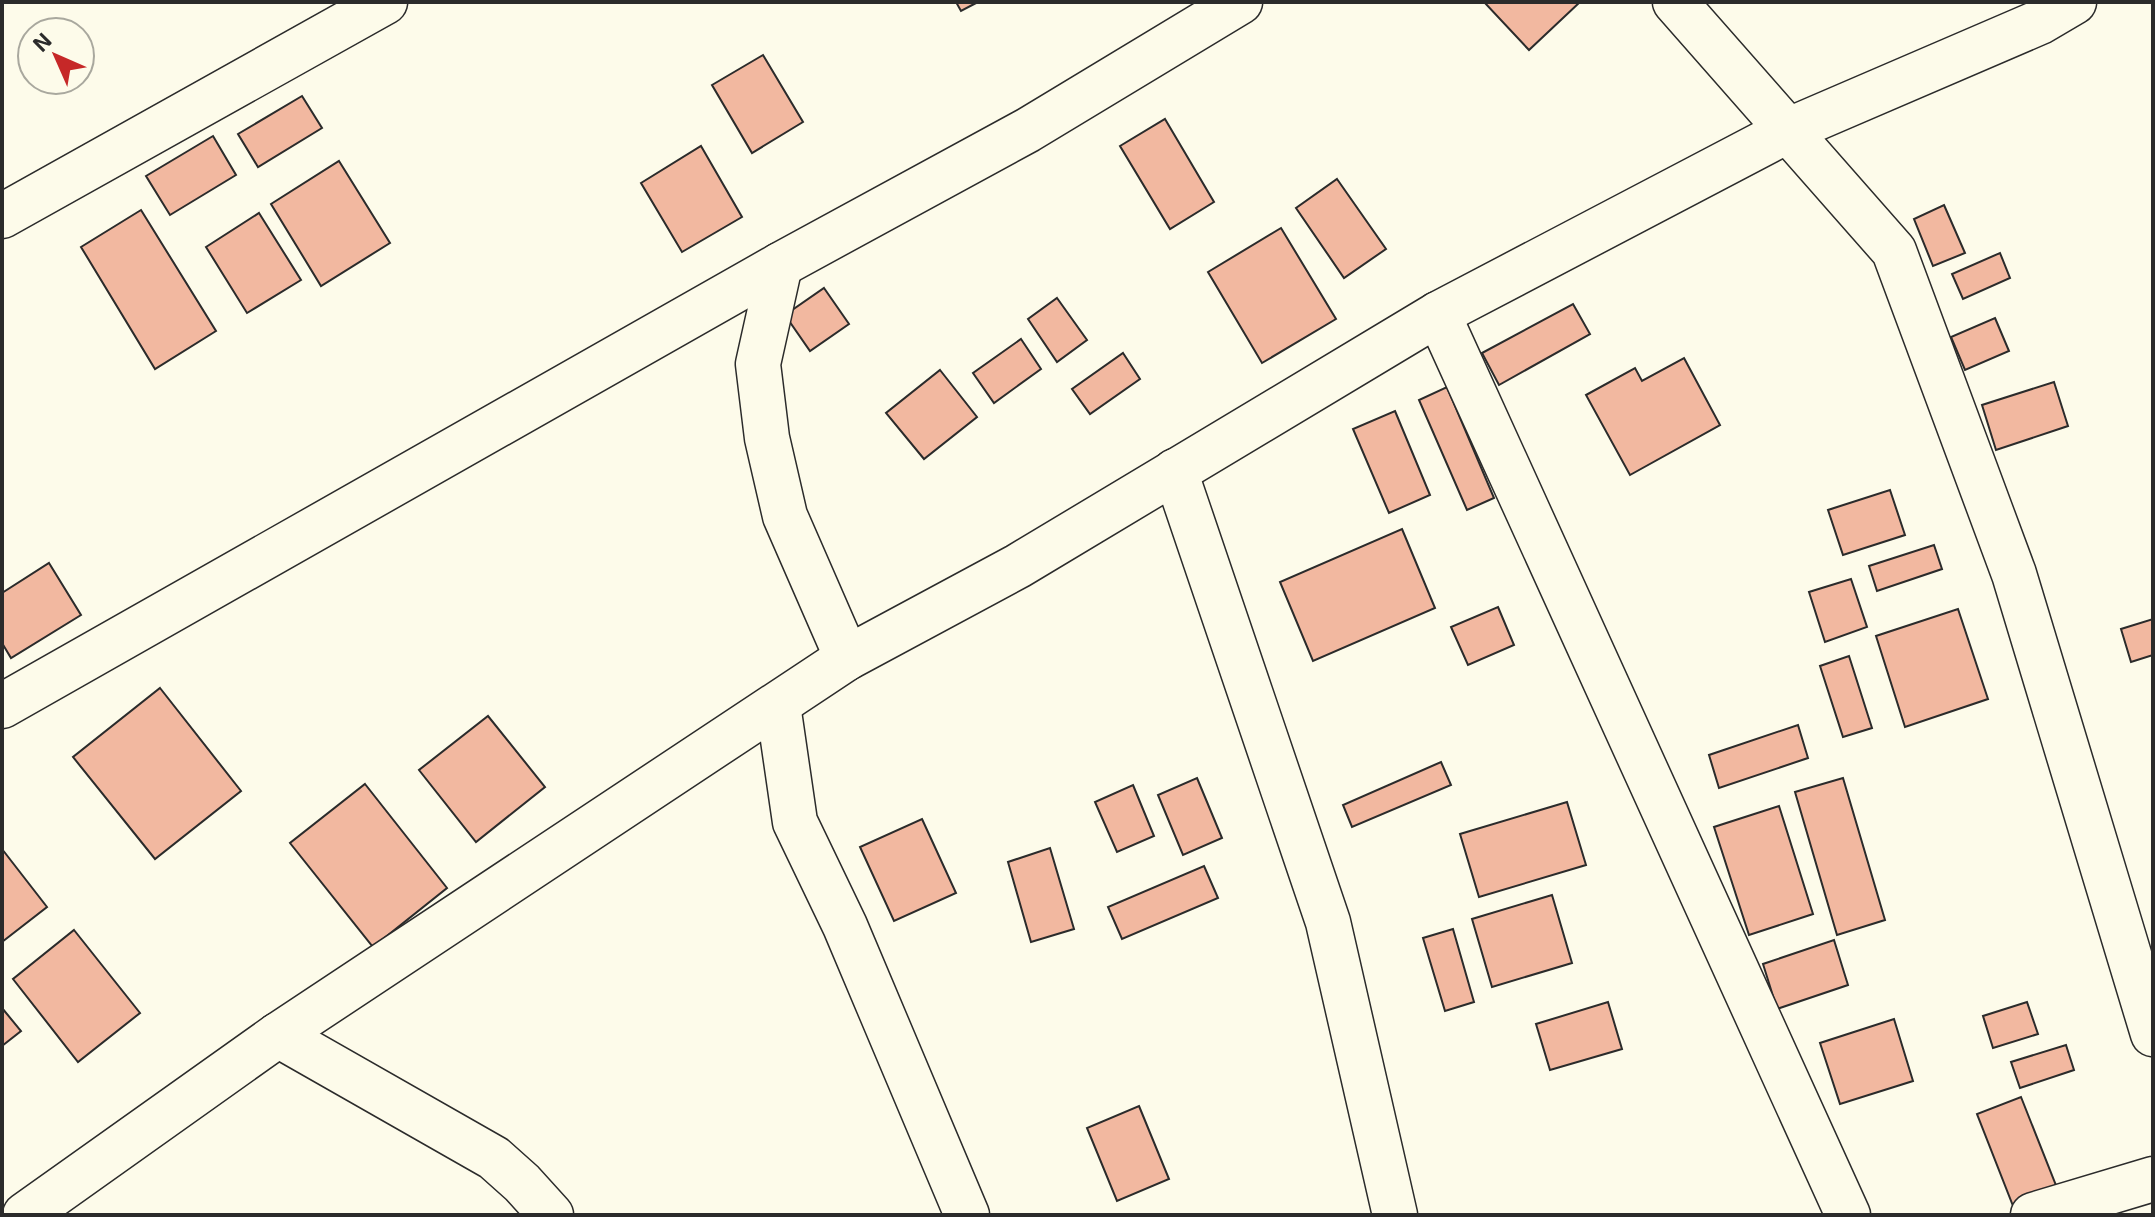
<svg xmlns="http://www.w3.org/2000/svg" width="2155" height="1217" font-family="'Exo 2',sans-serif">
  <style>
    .building { fill: #f2b8a0; stroke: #2b2b2b; stroke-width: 2 }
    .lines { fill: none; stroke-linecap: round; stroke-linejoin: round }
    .minor-casing { stroke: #2b2b2b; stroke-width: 47 }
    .minor { stroke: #fdfbea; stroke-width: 44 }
  </style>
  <rect width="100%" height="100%" fill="#fdfbea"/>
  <!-- building -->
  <g class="building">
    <path d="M956 2H978L961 11Z"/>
    <path d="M1484 2H1580L1529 50Z"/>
    <path d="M763 55 803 122 752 153 712 85Z"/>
    <path d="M302 96 322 128 258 167 238 134Z"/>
    <path d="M1165 119 1214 202 1170 229 1120 146Z"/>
    <path d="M213 136 236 175 170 215 146 176Z"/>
    <path d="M701 146 742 217 682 252 641 183Z"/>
    <path d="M339 161 390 243 321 286 271 204Z"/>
    <path d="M1337 179 1386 249 1344 278 1296 208Z"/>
    <path d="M1944 205 1965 253 1933 266 1914 219Z"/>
    <path d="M141 210 216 331 155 369 81 247Z"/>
    <path d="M259 213 301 280 247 313 206 247Z"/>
    <path d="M1281 228 1336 319 1262 363 1208 272Z"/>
    <path d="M2000 253 2010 278 1963 299 1952 274Z"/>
    <path d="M824 288 849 324 810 351 785 315Z"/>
    <path d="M1057 298 1087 340 1057 362 1028 319Z"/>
    <path d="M1573 304 1590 334 1499 385 1482 353Z"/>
    <path d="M1995 318 2009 351 1965 370 1951 337Z"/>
    <path d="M1021 339 1041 369 994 403 973 373Z"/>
    <path d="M1123 353 1140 379 1090 414 1072 389Z"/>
    <path d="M1684 358 1720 425 1630 475 1586 395 1635 368 1642 381Z"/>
    <path d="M940 370 977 417 924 459 886 413Z"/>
    <path d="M2054 382 2068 426 1996 450 1982 405Z"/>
    <path d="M1447 387 1494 498 1467 510 1419 400Z"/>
    <path d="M1395 411 1430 495 1389 513 1353 429Z"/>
    <path d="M1890 490 1905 535 1843 555 1828 510Z"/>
    <path d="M1402 529 1435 608 1313 661 1280 582Z"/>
    <path d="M1934 545 1942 569 1877 591 1869 566Z"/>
    <path d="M49 563 81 615 11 658 2 643V593Z"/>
    <path d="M1851 579 1867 627 1825 642 1809 592Z"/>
    <path d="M1498 607 1514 645 1468 665 1451 627Z"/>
    <path d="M1958 609 1988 699 1905 727 1876 636Z"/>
    <path d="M2153 619V655L2131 662 2121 629Z"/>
    <path d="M1849 656 1872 728 1843 737 1820 666Z"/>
    <path d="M160 688 241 791 155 859 73 757Z"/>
    <path d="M488 716 545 787 476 842 419 770Z"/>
    <path d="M1798 725 1808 758 1719 788 1709 755Z"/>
    <path d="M1441 762 1451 785 1352 827 1343 805Z"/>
    <path d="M1197 778 1222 838 1183 855 1158 795Z"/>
    <path d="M1843 778 1885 920 1837 935 1795 792Z"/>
    <path d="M365 784 447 888 373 947 290 843Z"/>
    <path d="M1133 785 1154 836 1117 852 1095 802Z"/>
    <path d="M1567 802 1586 865 1479 897 1460 834Z"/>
    <path d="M1779 806 1813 914 1749 935 1714 827Z"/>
    <path d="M922 819 956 893 894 921 860 847Z"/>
    <path d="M1050 848 1074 929 1031 942 1008 862Z"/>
    <path d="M2 849 47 907 2 942Z"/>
    <path d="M1204 866 1218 898 1122 939 1108 907Z"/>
    <path d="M1552 895 1572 963 1492 987 1472 919Z"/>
    <path d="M1453 929 1474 1002 1445 1011 1423 938Z"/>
    <path d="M74 930 140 1013 78 1062 13 979Z"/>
    <path d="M1834 940 1848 985 1777 1009 1763 964Z"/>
    <path d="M1608 1002 1622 1049 1550 1070 1536 1024Z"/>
    <path d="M2027 1002 2038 1034 1993 1048 1983 1016Z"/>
    <path d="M2 1008 21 1031 2 1046Z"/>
    <path d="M1894 1019 1913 1081 1840 1104 1820 1043Z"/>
    <path d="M2066 1045 2074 1070 2020 1088 2011 1062Z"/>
    <path d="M2021 1097 2059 1193 2015 1211 1977 1114Z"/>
    <path d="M1139 1106 1169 1179 1117 1201 1087 1128Z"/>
  </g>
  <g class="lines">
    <!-- minor casing -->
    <g class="minor-casing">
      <g id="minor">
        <path d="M1675 2 1894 251 2014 574 2153 1034"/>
        <path d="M2 216 385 2"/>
        <path d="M780 265 758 364 767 438 785 516 847 658"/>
        <path d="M1438 314 1848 1215"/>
        <path d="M1175 471 1328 922 1395 1215"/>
        <path d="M778 705 795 822 845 926 967 1215"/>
        <path d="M2 706 780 265 1028 130 1240 2"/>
        <path d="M278 1035 494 1158 522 1183 551 1215"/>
        <path d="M25 1215 278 1035 847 658 1018 566 1438 314 1789 130 2040 22 2074 2"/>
        <path d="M2033 1215 2153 1179"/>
      </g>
    </g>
    <!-- minor -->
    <use href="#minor" class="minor"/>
  </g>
  <!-- border -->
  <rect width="2155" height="1217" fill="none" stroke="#2b2b2b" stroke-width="8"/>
  <!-- north arrow -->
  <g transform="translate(56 56) rotate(315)"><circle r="38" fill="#fdfbea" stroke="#a9a89e" stroke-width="2"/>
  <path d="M0-6L14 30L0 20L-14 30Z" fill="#c62828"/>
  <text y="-12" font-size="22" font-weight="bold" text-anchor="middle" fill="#2b2b2b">N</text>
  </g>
</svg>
